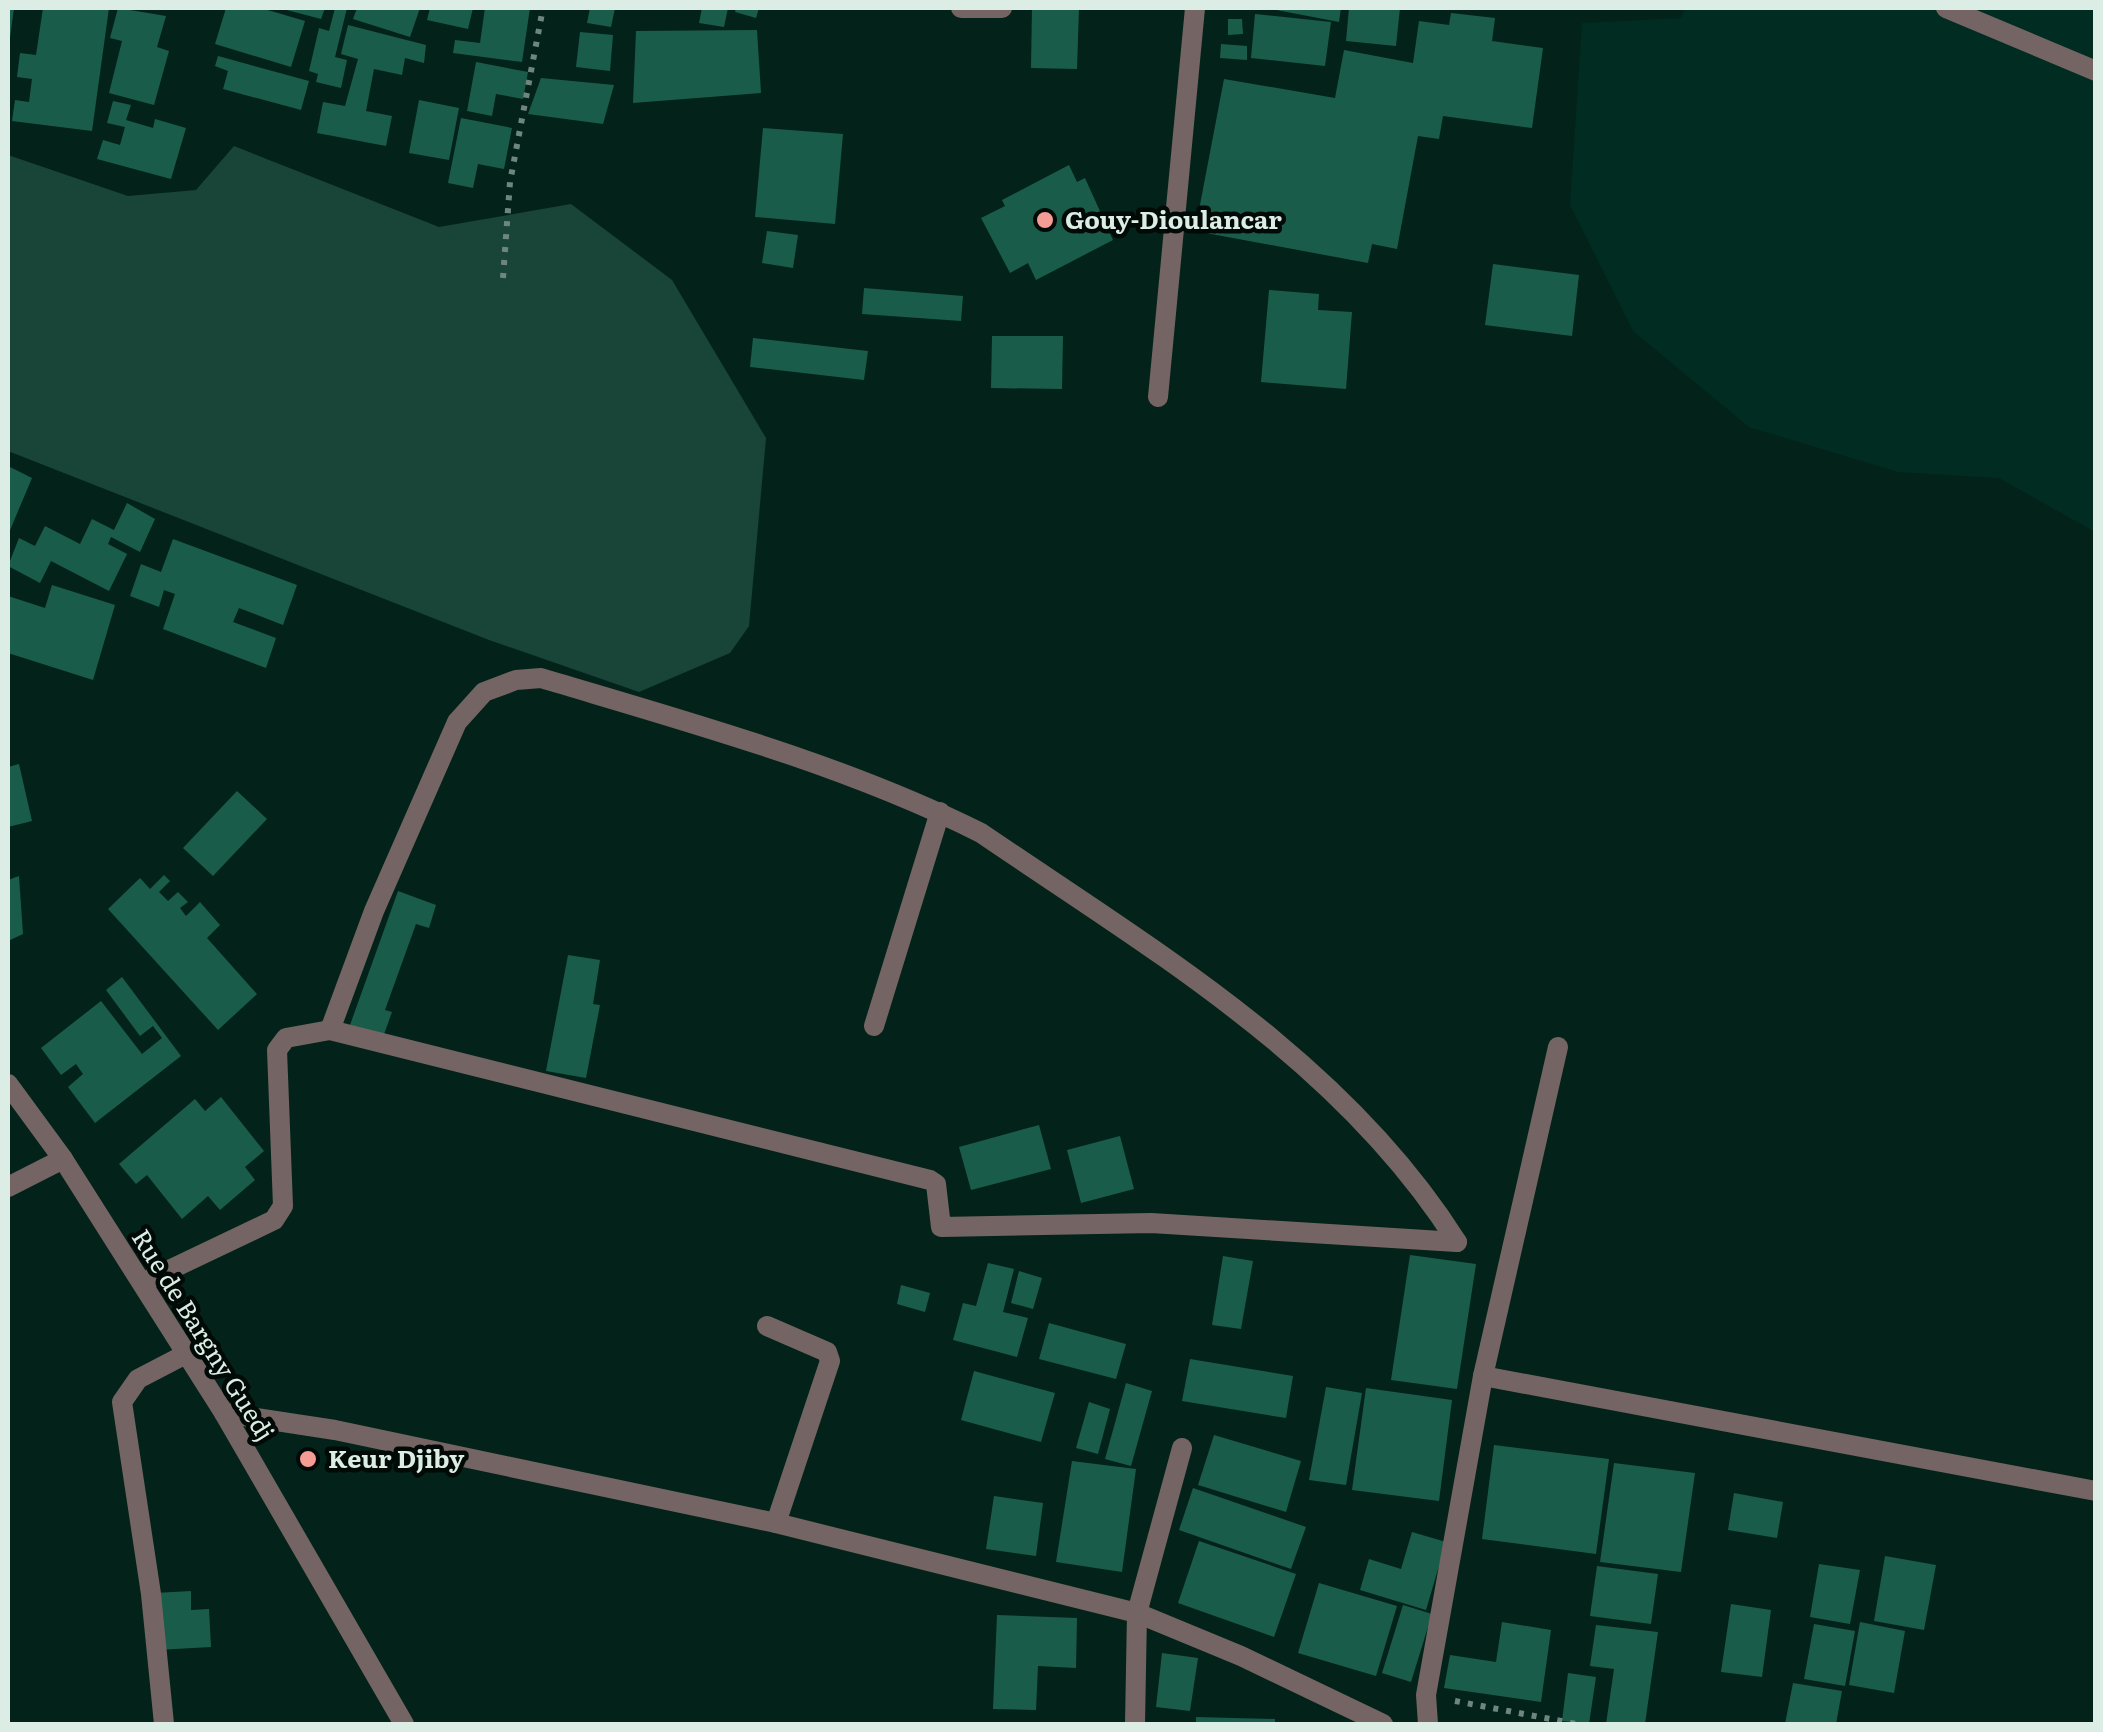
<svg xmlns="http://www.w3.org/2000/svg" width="2103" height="1732" font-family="Literata,serif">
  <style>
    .built { fill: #002c21 }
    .green { fill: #184537 }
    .building { fill: #1a5c4a }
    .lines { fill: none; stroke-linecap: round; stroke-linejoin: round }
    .path { stroke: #6e867e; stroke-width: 6; stroke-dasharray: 5 8; stroke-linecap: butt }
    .street { stroke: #746564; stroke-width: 20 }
    .poi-dot { fill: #f59c94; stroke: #010a06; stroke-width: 4 }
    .labels { text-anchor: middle; stroke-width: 9; stroke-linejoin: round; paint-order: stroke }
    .poi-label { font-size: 25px; font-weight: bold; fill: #dcede6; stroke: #010a06; text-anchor: start }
    .street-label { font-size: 25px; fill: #dcede6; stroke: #010a06 }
  </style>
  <rect width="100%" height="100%" fill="#03231a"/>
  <!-- built -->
  <path class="built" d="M1685 8H2095V532L1999 478 1898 472 1749 427 1633 331 1570 205 1582 23 1681 18Z"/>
  <!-- green -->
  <path class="green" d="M234 146 439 227 571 204 672 280 766 438 749 626 730 653 639 692 489 640 8 451V155L128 196 196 190Z"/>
  <!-- building -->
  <g class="building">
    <path d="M8 8H14L10 38 8 37Z"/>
    <path d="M43 8H109L92 131 12 121 15 100 29 102 32 79 17 77 20 53 36 55Z"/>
    <path d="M118 8 166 16 157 47 169 51 154 105 109 93 122 41 110 38Z"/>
    <path d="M226 8H261L305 21 291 67 215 44Z"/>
    <path d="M335 8H347L335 57 347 60 341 88 316 82 318 74 309 71 319 28 329 31Z"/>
    <path d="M357 8H420L410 37 353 19Z"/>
    <path d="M430 8H473L468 29 427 20Z"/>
    <path d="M485 8H530L522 62 453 53 455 40 480 43Z"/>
    <path d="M590 8H615L611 27 587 23Z"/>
    <path d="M702 8H728L724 27 699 23Z"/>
    <path d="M736 8H759L756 18 735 12Z"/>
    <path d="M1032 8H1079L1077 69 1031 68Z"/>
    <path d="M1266 8H1341L1339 22Z"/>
    <path d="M1349 8H1400L1396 46 1346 41Z"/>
    <path d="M283 9V8H325L321 19Z"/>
    <path d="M1451 13 1495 18 1492 41 1543 48 1532 128 1443 116 1439 139 1418 136 1397 249 1372 244 1368 263 1195 231 1224 79 1335 98 1344 50 1413 63 1419 21 1449 25Z"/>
    <path d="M1255 14 1331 22 1325 66 1251 58Z"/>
    <path d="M1228 19H1242L1243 34 1228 35Z"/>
    <path d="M348 25 426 45 424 63 405 58 402 75 374 69 366 111 392 116 386 146 317 133 323 102 345 106 358 59 341 54Z"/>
    <path d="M757 30 761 93 633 103 636 31Z"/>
    <path d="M580 32 613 35 610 71 576 67Z"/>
    <path d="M1221 44 1247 46V60L1220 58Z"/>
    <path d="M218 56 309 81 301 110 223 89 228 71 215 66Z"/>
    <path d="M476 62 528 72 523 99 496 94 492 116 467 111Z"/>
    <path d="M541 78 614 85 603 124 528 114Z"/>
    <path d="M419 100 459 108 449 160 409 153Z"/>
    <path d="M113 101 131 105 126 120 153 128 155 119 186 128 171 179 97 159 103 140 120 145 125 127 107 123Z"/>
    <path d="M461 118 512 128 504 169 478 164 473 188 448 183Z"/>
    <path d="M763 128 843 134 835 224 755 217Z"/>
    <path d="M1069 165 1077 182 1085 178 1113 240 1036 280 1028 263 1010 273 981 218 1005 206 1002 200Z"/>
    <path d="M767 231 798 235 793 268 762 263Z"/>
    <path d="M1493 264 1579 275 1572 336 1485 325Z"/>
    <path d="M864 288 963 296 961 321 862 314Z"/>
    <path d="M1269 290 1319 294 1318 310 1352 312 1346 389 1261 382Z"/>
    <path d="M992 336H1063L1062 389 991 388Z"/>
    <path d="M753 338 868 351 864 380 750 367Z"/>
    <path d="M8 466 32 478 8 535Z"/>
    <path d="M127 503 155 519 140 552 111 537 108 544 127 554 109 591 51 561 40 583 8 566 19 538 35 546 45 526 80 544 92 519 114 530Z"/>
    <path d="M173 539 297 585 283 625 239 608 233 622 276 638 266 668 163 629 175 594 164 590 159 607 130 596 141 564 161 572Z"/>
    <path d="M52 585 115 605 93 680 8 653V596L45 608Z"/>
    <path d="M19 764 32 821 8 827V767Z"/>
    <path d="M237 791 267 819 213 876 183 848Z"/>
    <path d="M164 875 170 881 159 892 168 901 178 892 188 902 180 908 186 916 200 902 220 925 207 938 257 994 218 1030 108 909 140 878 150 889Z"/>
    <path d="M19 876 23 934 8 941V880Z"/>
    <path d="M398 891 436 905 429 928 416 924 385 1010 392 1012 383 1037 350 1025Z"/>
    <path d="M568 955 600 960 593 1004 600 1005 586 1078 546 1071Z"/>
    <path d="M122 977 181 1056 95 1123 68 1087 83 1074 76 1064 61 1075 41 1048 101 1001 142 1054 162 1038 153 1026 140 1036 106 990Z"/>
    <path d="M221 1097 264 1151 245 1167 255 1180 220 1210 208 1196 182 1219 147 1175 136 1184 119 1164 195 1099 205 1111Z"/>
    <path d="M1039 1125 1051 1169 971 1190 959 1147Z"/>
    <path d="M1120 1136 1134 1189 1081 1203 1067 1150Z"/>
    <path d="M1410 1255 1476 1264 1457 1389 1391 1380Z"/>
    <path d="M1223 1256 1253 1261 1241 1329 1212 1325Z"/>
    <path d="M988 1263 1014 1269 1003 1312 1028 1318 1017 1357 953 1340 963 1303 976 1306Z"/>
    <path d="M1019 1271 1042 1278 1033 1309 1011 1303Z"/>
    <path d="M901 1285 930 1293 925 1312 897 1304Z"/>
    <path d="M1049 1323 1126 1344 1116 1379 1039 1359Z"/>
    <path d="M1190 1359 1293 1376 1286 1418 1182 1401Z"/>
    <path d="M974 1371 1055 1393 1041 1442 961 1420Z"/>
    <path d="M1126 1383 1152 1391 1131 1466 1105 1459Z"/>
    <path d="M1326 1387 1362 1393 1346 1485 1309 1480Z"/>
    <path d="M1366 1388 1452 1400 1439 1501 1352 1490Z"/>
    <path d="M1089 1402 1110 1409 1098 1454 1076 1448Z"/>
    <path d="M1214 1435 1301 1461 1286 1512 1198 1485Z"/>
    <path d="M1494 1445 1609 1459 1596 1554 1482 1539Z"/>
    <path d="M1072 1461 1136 1469 1122 1572 1056 1562Z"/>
    <path d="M1614 1463 1695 1473 1681 1572 1600 1562Z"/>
    <path d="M1193 1488 1306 1527 1291 1569 1179 1530Z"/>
    <path d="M1734 1493 1783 1502 1777 1538 1728 1530Z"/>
    <path d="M994 1496 1043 1503 1036 1556 986 1549Z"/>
    <path d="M1412 1532 1446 1542 1426 1610 1360 1590 1369 1559 1401 1569Z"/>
    <path d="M1199 1541 1296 1574 1274 1637 1178 1603Z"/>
    <path d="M1885 1556 1936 1565 1924 1630 1874 1621Z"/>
    <path d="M1819 1564 1860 1570 1850 1624 1810 1617Z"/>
    <path d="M1597 1566 1658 1574 1651 1624 1590 1616Z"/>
    <path d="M1319 1583 1397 1606 1376 1676 1298 1653Z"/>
    <path d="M191 1591V1610L209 1609 211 1647 157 1650 155 1593Z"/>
    <path d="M1731 1604 1771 1610 1762 1677 1721 1672Z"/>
    <path d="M1403 1605 1432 1614 1411 1682 1382 1673Z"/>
    <path d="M997 1615 1077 1618 1076 1668 1038 1666 1036 1710 993 1709Z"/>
    <path d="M1502 1622 1551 1630 1541 1702 1444 1688 1450 1655 1496 1662Z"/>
    <path d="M1860 1622 1905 1631 1894 1693 1849 1685Z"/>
    <path d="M1814 1624 1855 1631 1845 1686 1804 1679Z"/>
    <path d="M1596 1625 1658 1632 1645 1724H1606L1614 1669 1590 1666Z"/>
    <path d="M1162 1653 1198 1658 1190 1711 1156 1707Z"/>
    <path d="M1568 1673 1596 1677 1589 1724 1562 1721Z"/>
    <path d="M1793 1683 1842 1691 1836 1724H1785Z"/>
    <path d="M1196 1717 1275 1719V1724H1196Z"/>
  </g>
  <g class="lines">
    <!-- path -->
    <g class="path">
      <path d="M503 278 510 182 543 8"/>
      <path d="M1455 1701 1577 1724"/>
    </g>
    <!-- street -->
    <g class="street">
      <path d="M961 8H1002"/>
      <path d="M1946 8 2096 71"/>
      <path d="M1158 397 1195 8"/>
      <path d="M874 1026 940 812"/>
      <path d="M330 1030 374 911 457 722 484 692 516 680 541 678C688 722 843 764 981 833 1154 951 1343 1061 1457 1242"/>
      <path d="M8 1084 63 1159 224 1413 404 1724"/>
      <path d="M8 1187 63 1159"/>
      <path d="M142 1283 274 1220 283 1206 277 1050 286 1038 330 1030 930 1180 936 1184 941 1227 1151 1223 1457 1242"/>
      <path d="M767 1326 827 1352 830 1361 776 1523"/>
      <path d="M1483 1376 2096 1491"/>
      <path d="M224 1413 335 1430 776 1523 1137 1613 1241 1656 1383 1724"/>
      <path d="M164 1724 151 1594 122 1402 138 1379 186 1354"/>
      <path d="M1135 1724 1137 1613 1182 1448"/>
      <path d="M1428 1724 1426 1695 1483 1376 1558 1047"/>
    </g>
  </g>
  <!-- markers -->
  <g class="poi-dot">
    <circle cx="1045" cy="220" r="10"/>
    <circle cx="308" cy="1459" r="10"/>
  </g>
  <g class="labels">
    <!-- poi labels -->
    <g class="poi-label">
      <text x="1065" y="229">Gouy-Dioulancar</text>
      <text x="328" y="1468">Keur Djiby</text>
    </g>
    <!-- street labels -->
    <g class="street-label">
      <text transform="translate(203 1335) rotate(58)" y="9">Rue de Bargny Guedj</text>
    </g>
  </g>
  <!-- border -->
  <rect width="2103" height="1732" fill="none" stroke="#dcede6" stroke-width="20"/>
</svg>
